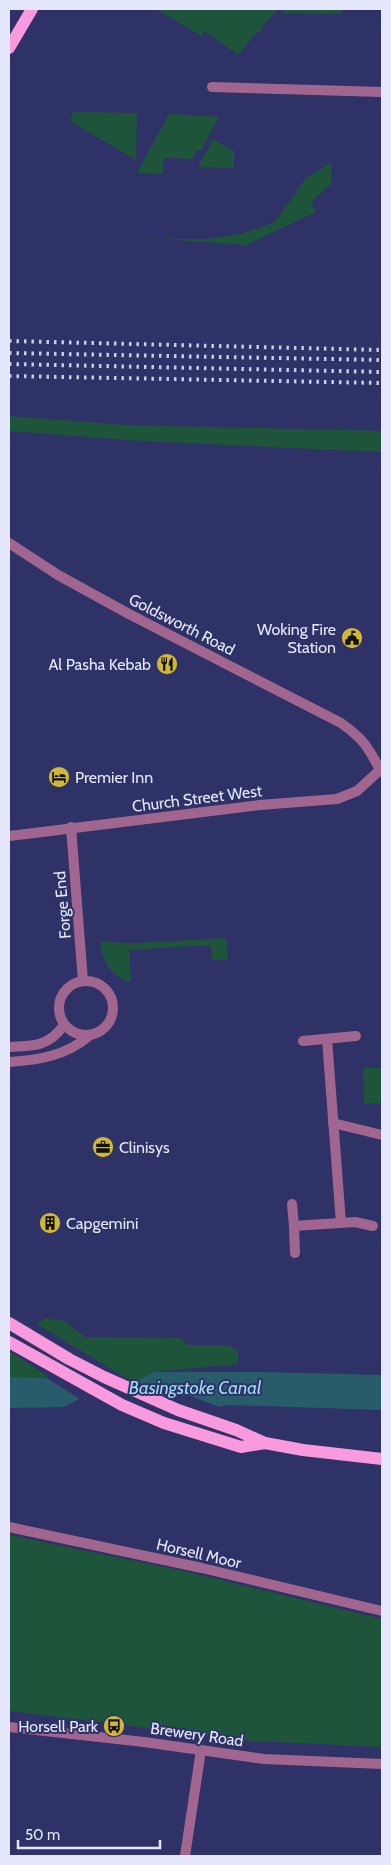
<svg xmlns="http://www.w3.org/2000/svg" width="391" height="1865" font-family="Cabin,sans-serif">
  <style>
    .green { fill: #1e5439 }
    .water { fill: #285c6a }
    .pier { fill: #2f3267 }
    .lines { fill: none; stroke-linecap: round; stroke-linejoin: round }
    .minor { stroke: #a16690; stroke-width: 10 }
    .tertiary { stroke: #a16690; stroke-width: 10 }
    .primary { stroke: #f999de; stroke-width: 12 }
    .rail { stroke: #c9cce5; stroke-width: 4; stroke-dasharray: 2.5 5; stroke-linecap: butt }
    .labels { text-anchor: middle; stroke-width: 4; stroke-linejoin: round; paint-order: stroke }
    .street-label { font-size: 16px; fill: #e5e8fc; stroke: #2f3267 }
    .poi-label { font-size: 16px; fill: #e5e8fc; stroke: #2f3267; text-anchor: end }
    .water-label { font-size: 18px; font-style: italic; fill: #9bddf0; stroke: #2f3267 }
  </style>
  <rect width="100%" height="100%" fill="#2f3267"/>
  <!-- green -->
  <g class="green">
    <path d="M156 9H278L262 27 261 32H257L238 55 204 31 201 36Z"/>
    <path d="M285 9H342L341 14 281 13Z"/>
    <path d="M73 112 137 113 136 160 70 121Z"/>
    <path d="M169 114 219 117 201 151 195 150 194 159 163 158V174L137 173Z"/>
    <path d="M213 139 234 151V168L198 167Z"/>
    <path d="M332 162 331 184 311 202 316 212 244 246 240 244 187 241 111 232 176 239H204L241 234 275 222 306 178Z"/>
    <path d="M9 416 126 425 382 431V452L141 441 9 431Z"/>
    <path d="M226 938 228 959 227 960H212L211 945 129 950 131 982C111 977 103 962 100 942L138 943Z"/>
    <path d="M363 1068H382V1103L364 1104Z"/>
    <path d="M44 1318 65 1321 85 1337 181 1338 187 1345H229L238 1351V1364L153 1372 137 1381H131L37 1324Z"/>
    <path d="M9 1352 15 1355 52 1379 9 1377Z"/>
    <path d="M9 1535 184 1571 382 1619V1747L252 1741 9 1711Z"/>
  </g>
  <!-- water -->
  <path class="water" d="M153 1372H263L382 1375V1410L227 1405 219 1407 191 1396H164L81 1398 64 1407 9 1408V1377L137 1381Z"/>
  <!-- pier -->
  <path class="pier" d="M45 1377 122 1378 170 1399 83 1401Z"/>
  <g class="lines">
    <!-- minor -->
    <g class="minor">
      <path d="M212 87 382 92"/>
      <path d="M9 543 58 575 129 614 341 723C362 738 368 746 380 770"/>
      <path d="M71 827 83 981"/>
      <path d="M26 834 260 805 337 799 357 791 380 770"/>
      <circle cx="86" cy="1008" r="27"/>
      <path d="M327 1039 341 1223"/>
      <path d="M303 1041 356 1036"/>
      <path d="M9 1047C34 1046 48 1047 64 1025"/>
      <path d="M9 1062C38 1060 66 1056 89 1036"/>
      <path d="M333 1123 382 1135"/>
      <path d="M292 1204 294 1226 355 1222 373 1226"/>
      <path d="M294 1226 295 1253"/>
      <path d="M9 1527 202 1568 382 1611"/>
      <path d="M185 1856 201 1750"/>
    </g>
    <!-- tertiary -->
    <g class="tertiary">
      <path d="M9 836 26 834"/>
      <path d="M9 1727 144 1742 264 1759 382 1764"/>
    </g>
    <!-- primary -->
    <g class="primary">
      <path d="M9 48 32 9"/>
      <path d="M9 1323 69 1359 104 1377 178 1410 236 1430 265 1443 303 1450 382 1459"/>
      <path d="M9 1342 122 1405 164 1423 241 1447 265 1443"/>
    </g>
    <!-- rail -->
    <g class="rail">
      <path d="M9 341 382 350"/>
      <path d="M9 353 382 360"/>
      <path d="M9 364 382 372"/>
      <path d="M9 376 382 383"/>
    </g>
  </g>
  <!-- icons -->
  <defs>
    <g id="civic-disc" transform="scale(1.125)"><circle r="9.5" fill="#d0b736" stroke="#2f3267"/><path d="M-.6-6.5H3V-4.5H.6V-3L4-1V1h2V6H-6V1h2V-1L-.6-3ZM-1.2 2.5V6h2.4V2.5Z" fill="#111"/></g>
    <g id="restaurant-disc" transform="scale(1.125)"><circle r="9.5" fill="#d0b736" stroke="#2f3267"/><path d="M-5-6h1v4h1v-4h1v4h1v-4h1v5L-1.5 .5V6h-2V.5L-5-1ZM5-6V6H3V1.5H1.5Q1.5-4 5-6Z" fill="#111"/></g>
    <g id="hotel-disc" transform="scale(1.125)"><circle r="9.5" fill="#d0b736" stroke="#2f3267"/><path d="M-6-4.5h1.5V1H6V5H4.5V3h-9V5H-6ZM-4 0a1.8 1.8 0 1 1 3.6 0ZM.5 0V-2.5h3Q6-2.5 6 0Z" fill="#111"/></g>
    <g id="office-disc" transform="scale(1.125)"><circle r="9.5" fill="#d0b736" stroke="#2f3267"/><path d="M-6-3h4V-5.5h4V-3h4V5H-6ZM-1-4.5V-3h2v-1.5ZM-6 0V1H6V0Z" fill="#111"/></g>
    <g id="building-disc" transform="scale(1.125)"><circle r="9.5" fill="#d0b736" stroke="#2f3267"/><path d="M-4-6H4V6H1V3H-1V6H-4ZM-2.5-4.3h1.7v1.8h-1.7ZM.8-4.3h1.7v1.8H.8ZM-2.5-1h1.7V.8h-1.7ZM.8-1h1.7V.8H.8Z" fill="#111"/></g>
    <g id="bus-disc" transform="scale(1.125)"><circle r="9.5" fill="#d0b736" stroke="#2f3267"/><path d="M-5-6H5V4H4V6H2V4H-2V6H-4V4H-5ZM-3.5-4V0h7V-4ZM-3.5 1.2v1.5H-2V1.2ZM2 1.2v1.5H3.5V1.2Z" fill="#111"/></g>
  </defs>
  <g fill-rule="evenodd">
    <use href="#civic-disc" x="352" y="638"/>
    <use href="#restaurant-disc" x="167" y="664"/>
    <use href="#hotel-disc" x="59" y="777"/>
    <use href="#office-disc" x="103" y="1147"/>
    <use href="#building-disc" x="50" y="1223"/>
    <use href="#bus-disc" x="114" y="1726"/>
  </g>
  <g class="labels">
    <!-- street labels -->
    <g class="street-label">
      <text transform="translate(182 624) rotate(27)" y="6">Goldsworth Road</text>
      <text transform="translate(197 798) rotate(-7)" y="6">Church Street West</text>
      <text transform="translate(62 905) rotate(-95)" y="6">Forge End</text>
      <text transform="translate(199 1553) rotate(13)" y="6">Horsell Moor</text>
      <text transform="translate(197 1734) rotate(8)" y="6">Brewery Road</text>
    </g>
    <!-- poi labels -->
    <g class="poi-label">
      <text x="336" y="635">Woking Fire<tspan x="336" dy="18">Station</tspan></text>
      <text x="151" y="670">Al Pasha Kebab</text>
      <text x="75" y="783" text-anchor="start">Premier Inn</text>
      <text x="119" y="1153" text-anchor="start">Clinisys</text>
      <text x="66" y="1229" text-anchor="start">Capgemini</text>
      <text x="98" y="1732">Horsell Park</text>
    </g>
    <!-- water labels -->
    <g class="water-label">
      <text x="195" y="1394">Basingstoke Canal</text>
    </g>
  </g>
  <!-- border -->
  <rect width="391" height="1865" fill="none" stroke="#e5e8fc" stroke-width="20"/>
  <!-- scale -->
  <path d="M18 1840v8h142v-8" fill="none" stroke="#e5e8fc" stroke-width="2.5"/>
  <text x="25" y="1840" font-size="15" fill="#e5e8fc" stroke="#2f3267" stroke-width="4" paint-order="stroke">50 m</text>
</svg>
